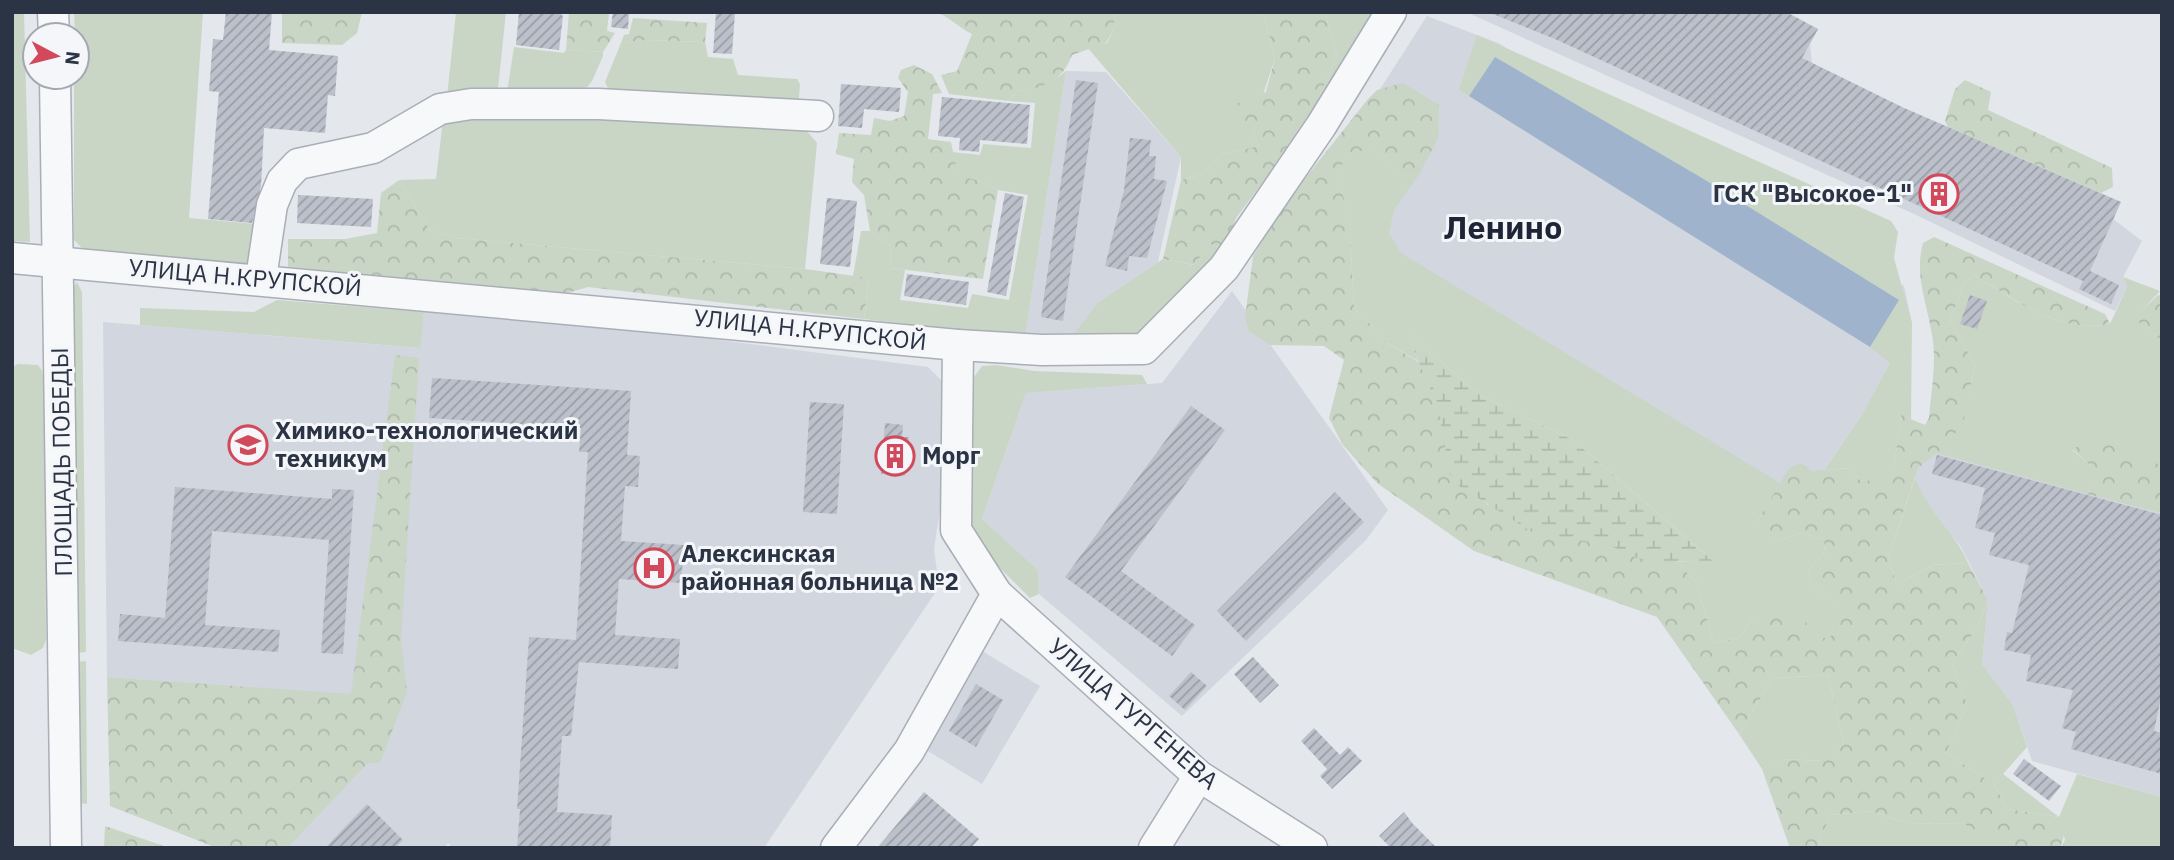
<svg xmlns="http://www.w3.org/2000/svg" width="2174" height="860" font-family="'IBM Plex Sans',sans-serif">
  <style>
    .built { fill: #d2d6de }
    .green { fill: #c9d6c5 }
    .forest { fill: url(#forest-crowns) }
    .wetland { fill: url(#wetland-marsh) }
    .water { fill: #9fb4cc }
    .building { fill: url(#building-hatch) }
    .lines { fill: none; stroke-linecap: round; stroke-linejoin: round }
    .minor-casing { stroke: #a9aeb7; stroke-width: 33 }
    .minor { stroke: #f7f8fa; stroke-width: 30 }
    .labels { text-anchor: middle; stroke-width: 6; stroke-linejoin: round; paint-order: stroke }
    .poi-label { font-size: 24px; font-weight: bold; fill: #2b3445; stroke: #f4f6f9; text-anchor: start }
    .street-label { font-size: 24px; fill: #2b3445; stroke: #f4f6f9 }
    .district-label { font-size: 32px; font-weight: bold; fill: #1d2536; stroke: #f4f6f9 }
  </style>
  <defs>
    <pattern id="forest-crowns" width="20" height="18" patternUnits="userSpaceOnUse" patternTransform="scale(1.75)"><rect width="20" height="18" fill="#c9d6c5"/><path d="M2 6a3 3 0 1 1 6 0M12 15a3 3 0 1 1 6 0" fill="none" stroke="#adb8ab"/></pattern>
    <pattern id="wetland-marsh" width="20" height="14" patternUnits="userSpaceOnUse" patternTransform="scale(1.75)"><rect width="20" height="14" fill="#c9d6c5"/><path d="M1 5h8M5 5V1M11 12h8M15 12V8" fill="none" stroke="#adb8ab"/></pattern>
    <pattern id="building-hatch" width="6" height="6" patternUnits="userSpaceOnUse" patternTransform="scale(1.75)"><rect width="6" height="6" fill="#bbc0ca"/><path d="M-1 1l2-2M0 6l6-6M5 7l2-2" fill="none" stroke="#989da6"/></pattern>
  </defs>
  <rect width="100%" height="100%" fill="#e4e7ec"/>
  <!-- built -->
  <g class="built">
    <path d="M1466 12H1786L1818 29 1810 44 1812 63 1904 108 2121 202 2113 219 2142 241 2123 277 2127 287 2115 311 1914 214Z"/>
    <path d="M1427 16 1498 43 1904 286 1912 323 1861 416 1783 529 1303 209Z"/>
    <path d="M1066 71 1106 72 1181 157 1142 335 1025 338Z"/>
    <path d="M1232 291 1388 510 1366 540 1182 716 1039 594 1038 570 982 519 1026 393 1162 383Z"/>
    <path d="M424 312 696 337 928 367 943 382V490L934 549 939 587 764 848H453L448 843 444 848H286L350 695 107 677 103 322 419 348Z"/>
    <path d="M1932 446 2162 507V797L2032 761 2013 705 1982 664 1988 600 1961 547 1921 494 1910 465Z"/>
    <path d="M982 651 1040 686 982 784 923 748Z"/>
  </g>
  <!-- green -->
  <g class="green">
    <path d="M12 12H24L30 242 12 241Z"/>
    <path d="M74 12H203L189 218 255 224 250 271 85 251 74 240V77H77Z"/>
    <path d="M456 12H506L497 98 447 97Z"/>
    <path d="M1113 12H1263L1275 58 1252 128 1259 146 1223 154 1203 174 1181 180V157L1087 47 1107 43 1115 27Z"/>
    <path d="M1325 12H1377L1309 120 1337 56Z"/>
    <path d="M1477 35 1891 221 1898 232 1894 258 1912 323 1911 419 1901 416 1894 467 1885 483 1860 480 1850 468 1824 470 1861 416 1890 363 1870 347 1898 300 1495 58 1469 96 1459 90Z"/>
    <path d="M647 40 705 42 708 57 733 59 738 75 797 79 800 84 798 110 613 99 605 82 621 43Z"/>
    <path d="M514 47 564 53 566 50 603 52V56L592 81 579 98 506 99Z"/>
    <path d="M1066 71 1025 338 864 319 869 279 853 276 861 231H870L891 246 890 268 905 270 900 300 968 308 972 294 1009 300 1028 195 998 190 977 180 958 177 952 152 980 155 983 144 1031 148 1035 103 1009 101 1017 91C1037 89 1051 83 1066 71Z"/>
    <path d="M480 113 801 124 817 143 805 269 456 238 430 230 399 180 436 179 443 120Z"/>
    <path d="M1376 149 1397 174 1420 173 1394 210 1389 233 1401 253 1780 483 1757 522 1774 542 1801 533 1824 540 1825 552 1808 571 1811 585 1844 609 1839 633 1818 640 1754 617 1739 638 1714 643 1696 582 1677 562 1712 560 1573 440 1481 396 1407 333 1418 361 1389 344 1354 308 1349 212 1335 176 1350 152Z"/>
    <path d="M1208 243 1226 250 1142 335 1070 339 1098 303 1163 259 1194 265Z"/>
    <path d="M1974 275C2015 300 2059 334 2110 324L2127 287 2123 277 2160 291 2135 318 2162 341V470C2142 443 2102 451 2072 450L2101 474 2087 494 1936 453C1964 429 1968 400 1975 365L1950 320 1964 284Z"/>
    <path d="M77 282 82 292 86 652 77 653 72 289Z"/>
    <path d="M277 300 424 312 420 348 140 325V308L254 312Z"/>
    <path d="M18 364 38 365 42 371 44 381 46 640 43 648 31 655 12 648V367Z"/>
    <path d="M997 365 1034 371 1142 375 1147 384 1026 393 982 519 1038 570 1039 594 1030 598 965 533 974 377 982 366Z"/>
    <path d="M1915 478C1927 510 1955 532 1968 563L1933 565 1897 585 1888 558Z"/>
    <path d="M1988 600 1982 664 2013 705 2027 747 2003 774 2059 817 2077 774 2162 797V848H2060L2065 840 2059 817 2007 809 1994 784 1946 753 1967 704 1952 663 1977 628Z"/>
    <path d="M86 661 87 804 80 803 77 662Z"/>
    <path d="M1828 675 1844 745 1823 761 1784 759 1762 769 1739 734 1773 678Z"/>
    <path d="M1871 811 1909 824 1963 823 2008 848H1822L1819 840 1831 815Z"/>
  </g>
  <!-- forest -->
  <g class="forest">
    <path d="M282 12H362L357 33 342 45 282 43Z"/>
    <path d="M569 12H609L607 31 615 33 603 52 566 50Z"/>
    <path d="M934 12H1113L1115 27 1106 43 1072 55C1063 80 1044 89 1017 91L1009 101 949 94 941 75 957 71 972 34C959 28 948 15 934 12Z"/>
    <path d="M1263 12H1325L1337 56 1309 120 1236 218 1226 250 1208 243 1195 265 1163 259 1181 180 1203 174 1223 154 1259 146 1252 128 1225 108 1266 92 1275 58Z"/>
    <path d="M633 18 707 23 705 42 647 40 621 43 624 35 629 34Z"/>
    <path d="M914 65 932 74 942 93 933 94 928 139 951 142 958 176 977 180 998 190 983 279 890 268 891 246 870 231 864 195 852 182 854 159 836 154 839 133 871 135 874 118 890 121 904 116 908 92 898 78 901 70Z"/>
    <path d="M1965 80 1991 92 1988 110 2112 168 2113 187 2101 193 1948 127 1945 121 1955 89Z"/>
    <path d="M1403 83 1439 105 1438 138 1420 173 1397 174 1376 149 1350 152 1335 176 1349 212 1354 308 1389 344 1425 366 1441 386 1458 481 1488 505H1529L1677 562 1696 582 1714 643 1739 638 1754 617 1796 608 1818 640 1839 633 1843 609 1811 585 1808 571 1825 552 1824 540 1801 533 1774 542 1759 535 1757 522 1789 468 1801 463 1811 471 1850 468 1860 480 1885 482 1894 467 1901 415 1925 425 1929 418C1931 392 1937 361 1932 335 1927 303 1914 275 1923 243L1934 237 2105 314 2110 324C2059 334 2016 300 1974 275L1964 284 1950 320 1975 365 1964 419 1950 442 1918 468 1888 558 1897 585 1933 565 1968 563 1988 600 1977 628 1952 663 1967 704 1946 753 1994 784 2007 809 2059 817 2067 826 2060 848 2003 847 1963 823 1909 824 1871 811 1831 815 1819 840 1822 848H1790L1762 769 1783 759 1822 761 1844 745 1828 675 1773 678 1739 734 1657 617 1474 551 1377 483 1342 444 1329 418 1344 360 1324 346 1270 345 1249 331 1245 318 1253 256 1287 201 1368 99 1377 90Z"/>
    <path d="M399 180 430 230 456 238 805 269 869 278 864 319 588 287 567 293 288 267V239H345L377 233 381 193Z"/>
    <path d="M2158 295 2162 296V341L2134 318Z"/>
    <path d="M395 355 419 358 401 640 407 692 380 763H368L287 848H217L110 806 107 677 351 694Z"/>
    <path d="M2110 435 2156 462 2162 470V513L2087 494 2100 474 2072 449Z"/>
    <path d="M105 826 170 848H104Z"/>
  </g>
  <!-- wetland -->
  <path class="wetland" d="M1406 332 1481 396 1573 440 1713 561 1646 562 1609 545 1532 532 1451 481 1438 407Z"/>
  <!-- water -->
  <path class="water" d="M1495 57 1702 178 1899 300 1870 347 1469 96Z"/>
  <!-- building -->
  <g class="building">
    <path d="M226 12H272L269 50 338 56 335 96 328 95 325 133 264 128 261 186 252 223 208 219 219 92 209 91 213 39 223 40Z"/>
    <path d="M519 12H558L563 16 559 50 516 45Z"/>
    <path d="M613 12H629L628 29 611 27Z"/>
    <path d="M716 12H735L732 54 713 53Z"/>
    <path d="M1488 12H1786L1818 29 1802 58 1904 108 2121 202 2090 271 2119 285 2111 304 2079 289 2083 281 1555 39Z"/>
    <path d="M1076 80 1098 83 1063 321 1041 317Z"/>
    <path d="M841 84 901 88 899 112 864 109 862 128 838 126Z"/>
    <path d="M942 97 1030 105 1027 144 980 140 979 152 959 150 960 138 938 136Z"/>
    <path d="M1130 138 1151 140 1149 156H1156L1154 179 1167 181 1147 258 1129 256 1127 271 1105 266 1124 190Z"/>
    <path d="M1005 193 1024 197 1006 296 987 292Z"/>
    <path d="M298 195 373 199 371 227 297 223Z"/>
    <path d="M827 198 857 201 850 267 820 264Z"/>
    <path d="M907 274 969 282 966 305 904 296Z"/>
    <path d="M1970 295 1987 301 1977 329 1960 324Z"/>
    <path d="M432 378 631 391 627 455 640 456 638 487 625 486 621 541 684 545 681 583 619 579 615 635 680 639 678 669 579 662 571 736H562L557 812 612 815 610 848H517L520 809H517L529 637 576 640 588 452H579L581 428 429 418Z"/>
    <path d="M810 402 844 404 837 514 803 512Z"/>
    <path d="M1191 406 1225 430 1121 571 1195 625 1172 656 1065 577Z"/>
    <path d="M885 423 903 425 902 437H909L905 476 881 474Z"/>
    <path d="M1937 455 2162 515V692L2154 731 2162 733V774L2071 749 2076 732 2062 728 2073 690 2026 681 2031 655 2004 650 2007 632 2012 633 2029 565 1989 555 1995 533 1975 528 1985 488 1932 474Z"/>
    <path d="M175 487 332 499V489L354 490 343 654 321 653 329 540 212 531 205 625 280 630 278 652 118 641 120 614 165 618Z"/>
    <path d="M1335 492 1364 522 1246 641 1217 611Z"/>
    <path d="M1253 657 1279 685 1260 703 1234 674Z"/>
    <path d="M1191 672 1207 686 1185 710 1169 696Z"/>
    <path d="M976 684 1003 700 976 747 949 731Z"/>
    <path d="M1314 728 1340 755 1348 747 1362 761 1332 789 1320 776 1327 769 1301 741Z"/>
    <path d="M2024 759 2061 786 2049 801 2013 774Z"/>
    <path d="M924 792 979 839 971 848H877Z"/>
    <path d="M367 804 403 840 395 848H325Z"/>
    <path d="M1404 812 1413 824 1437 848H1391L1379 836Z"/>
  </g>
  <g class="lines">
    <!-- minor casing -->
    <g class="minor-casing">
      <g id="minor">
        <path d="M53 12 54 35"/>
        <path d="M55 77 66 848"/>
        <path d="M12 258 958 345 1042 350 1144 349 1224 268 1321 126 1391 12"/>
        <path d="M261 278 272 205 282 181 298 164 373 148 440 109 471 104H599L818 116"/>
        <path d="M997 594 1199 776 1312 848"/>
        <path d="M836 848 909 751 997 594 956 530 958 345"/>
        <path d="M1154 848 1199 776"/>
      </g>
    </g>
    <!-- minor -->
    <use href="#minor" class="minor"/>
  </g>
  <!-- icons -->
  <defs>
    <g id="building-ring" transform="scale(2.0125)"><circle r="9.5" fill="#f4f6f9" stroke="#d1495b" stroke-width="1.5"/><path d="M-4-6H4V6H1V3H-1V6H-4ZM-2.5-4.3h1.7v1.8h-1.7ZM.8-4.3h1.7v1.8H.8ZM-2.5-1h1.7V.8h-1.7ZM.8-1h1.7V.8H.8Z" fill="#d1495b"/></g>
    <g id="university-ring" transform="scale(2.0125)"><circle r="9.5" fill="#f4f6f9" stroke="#d1495b" stroke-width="1.5"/><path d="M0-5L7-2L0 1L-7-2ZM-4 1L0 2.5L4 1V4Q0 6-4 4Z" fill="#d1495b"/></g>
    <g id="hospital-ring" transform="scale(2.0125)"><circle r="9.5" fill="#f4f6f9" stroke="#d1495b" stroke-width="1.5"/><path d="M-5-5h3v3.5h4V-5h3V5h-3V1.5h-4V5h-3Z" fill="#d1495b"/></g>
  </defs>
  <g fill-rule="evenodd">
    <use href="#building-ring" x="1939" y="194"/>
    <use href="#university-ring" x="248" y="445"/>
    <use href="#building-ring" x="895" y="456"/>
    <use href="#hospital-ring" x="654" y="568"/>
  </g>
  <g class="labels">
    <!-- poi labels -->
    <g class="poi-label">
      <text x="1912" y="202" text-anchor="end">ГСК "Высокое-1"</text>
      <text x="275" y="439">Химико-технологический<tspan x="275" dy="28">техникум</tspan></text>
      <text x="922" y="464">Морг</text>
      <text x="681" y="562">Алексинская<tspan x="681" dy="28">районная больница №2</tspan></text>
    </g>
    <!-- street labels -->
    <g class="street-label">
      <text transform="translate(245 278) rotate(5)" y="8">УЛИЦА Н.КРУПСКОЙ</text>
      <text transform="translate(810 330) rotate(6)" y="8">УЛИЦА Н.КРУПСКОЙ</text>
      <text transform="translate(62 462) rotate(-91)" y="8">ПЛОЩАДЬ ПОБЕДЫ</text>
      <text transform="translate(1133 714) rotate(41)" y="8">УЛИЦА ТУРГЕНЕВА</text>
    </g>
    <!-- district labels -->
    <g class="district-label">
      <text x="1503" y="239">Ленино</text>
    </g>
  </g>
  <!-- border -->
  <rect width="2174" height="860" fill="none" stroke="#2b3445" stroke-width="28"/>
  <!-- north arrow -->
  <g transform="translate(56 56) rotate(97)"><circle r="33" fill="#f4f6f9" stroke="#a4a8b1" stroke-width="2"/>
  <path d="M0-5L12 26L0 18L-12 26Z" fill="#d1495b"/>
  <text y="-10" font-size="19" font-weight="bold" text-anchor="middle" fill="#2b3445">N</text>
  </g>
</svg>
